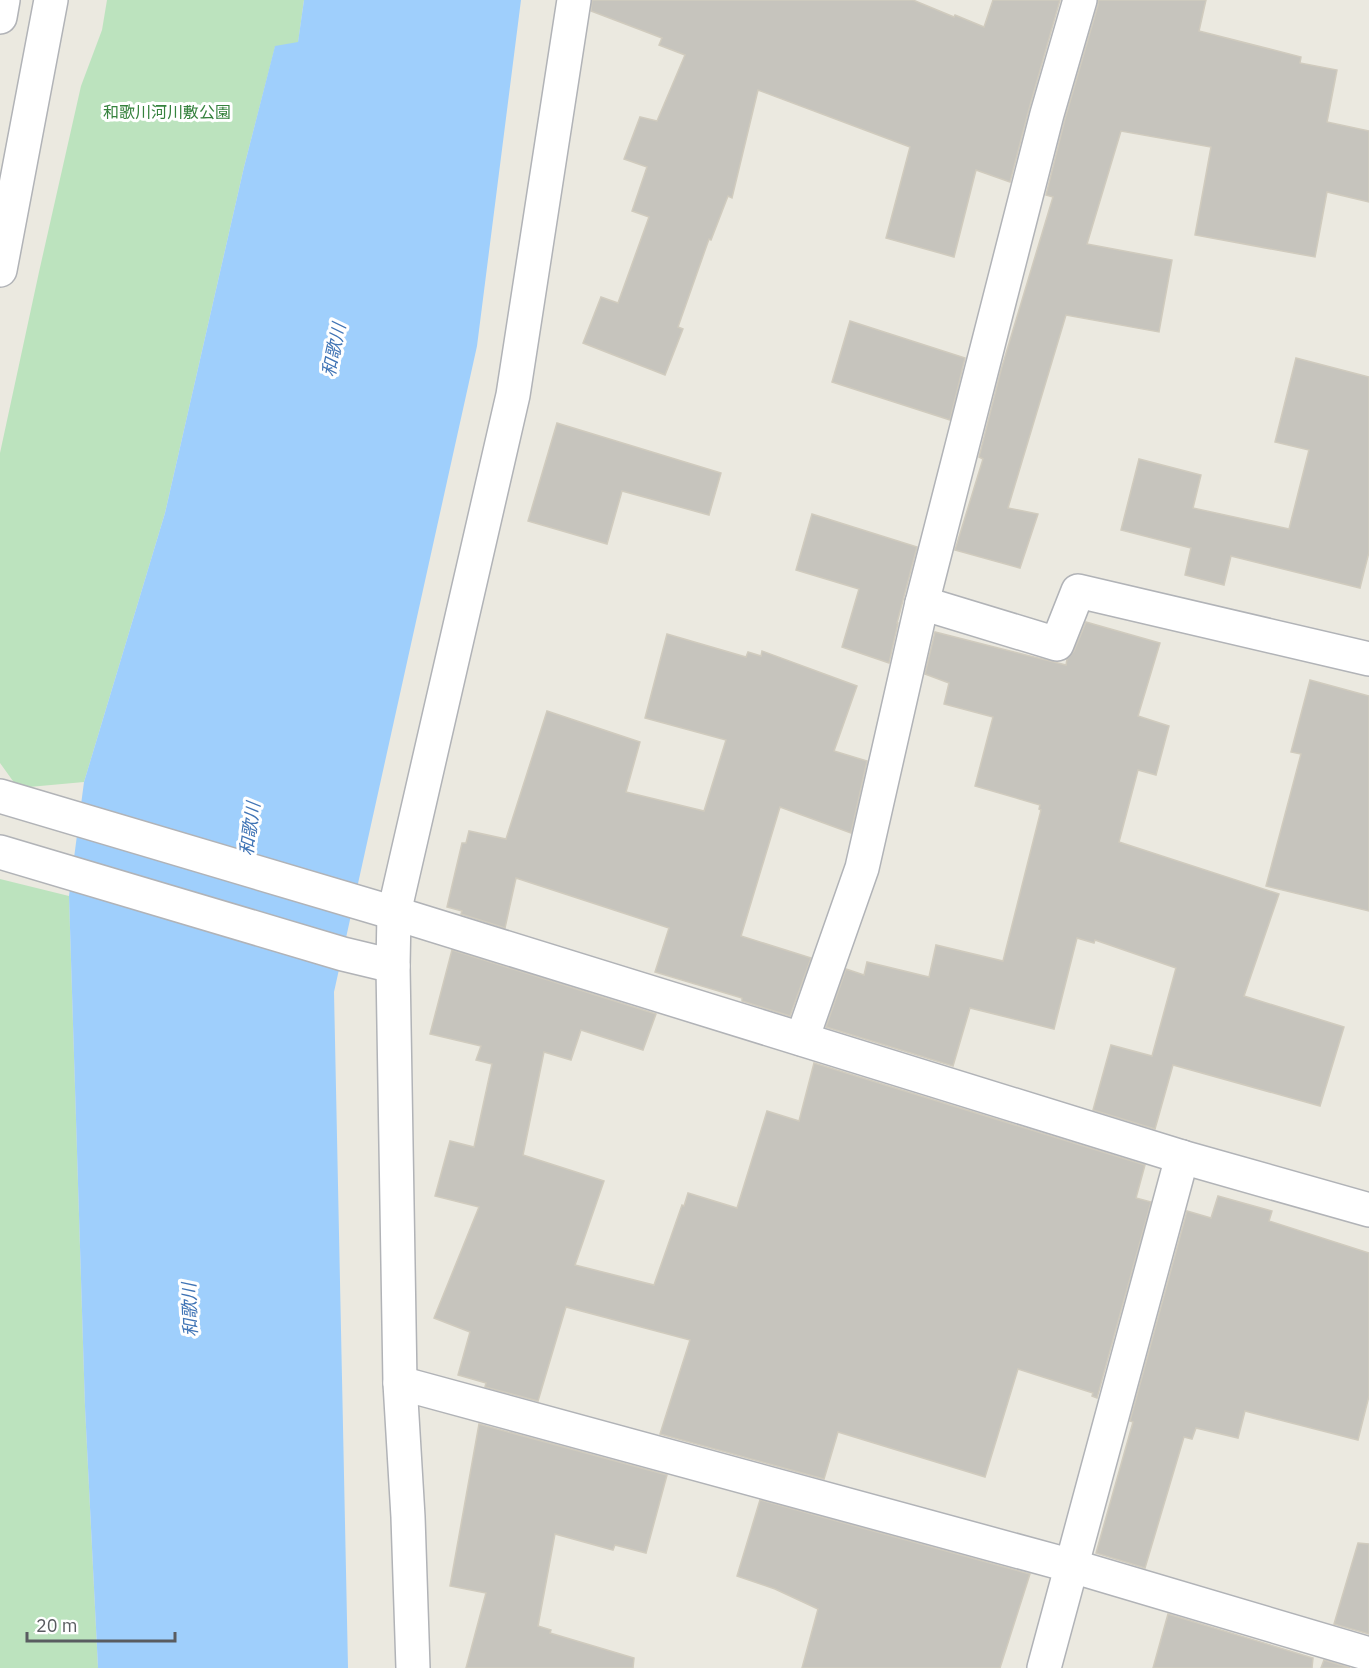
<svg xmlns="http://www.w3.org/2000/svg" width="1369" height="1668" font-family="'IBM Plex Sans','Noto Sans JP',sans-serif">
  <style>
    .green { fill: #bce3be }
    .water { fill: #9fcffc }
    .building { fill: #c6c4bd; stroke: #d0cbbe; stroke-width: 1.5 }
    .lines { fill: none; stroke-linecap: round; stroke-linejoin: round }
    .minor-casing { stroke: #b1b3b7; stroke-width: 36 }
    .tertiary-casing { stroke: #b1b3b7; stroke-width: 36 }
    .minor { stroke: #fff; stroke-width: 33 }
    .tertiary { stroke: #fff; stroke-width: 33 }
    .labels { text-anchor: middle; stroke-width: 6; stroke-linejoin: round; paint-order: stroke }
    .park-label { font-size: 16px; fill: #36823e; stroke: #fff }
    .water-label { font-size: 18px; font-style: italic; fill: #4074b5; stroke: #fff }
  </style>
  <rect width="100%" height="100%" fill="#ebe9e0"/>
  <!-- green -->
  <g class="green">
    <path d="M107 0H304L298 43 275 47 244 167 165 513 84 782 18 788 0 763V453L39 272 81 86 102 30Z"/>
    <path d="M0 879 69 896 85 1407 98 1668H0Z"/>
  </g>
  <!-- water -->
  <path class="water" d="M304 0H521L477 346 334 992 348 1668H98L85 1407 69 896 84 782 165 513 244 167 275 46 298 42Z"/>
  <!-- building -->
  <g class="building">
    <path d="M592 0H913L954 17 955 15 984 27 993 0H1060L1029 109 1010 182 976 170 954 257 886 238 910 147 758 90 732 198 728 196 711 240 709 239 678 327 683 329 665 375 583 343 601 297 618 303 649 217 632 211 647 167 624 159 640 117 657 121 685 55 659 45 662 38 591 11Z"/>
    <path d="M1098 0H1206L1199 31 1301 57 1300 63 1337 70 1327 122 1369 131V202L1327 192 1315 257 1195 235 1211 147 1121 131 1087 244 1172 260 1159 332 1066 315 1008 508 1038 514 1020 568 955 550 983 459 979 457 1001 370 1053 197 1046 195 1065 119 1098 5Z"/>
    <path d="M850 321 965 358 950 420 832 382Z"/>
    <path d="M1296 358 1369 377V552L1360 588 1231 556 1224 585 1185 575 1191 548 1121 530 1139 459 1201 475 1193 508 1289 529 1309 450 1275 442Z"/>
    <path d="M557 423 721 473 709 515 622 491 607 544 528 521Z"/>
    <path d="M812 514 917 547 897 623H898L889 663 842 647 859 589 796 570Z"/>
    <path d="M1086 622 1160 643 1138 716 1169 726 1156 775 1138 770 1119 842 1279 894 1244 996 1344 1027 1320 1106 1173 1065 1155 1129 1093 1110 1111 1045 1152 1056 1176 968 1095 940 1094 943 1077 938 1054 1029 970 1008 953 1066 826 1027 846 969 864 975 867 962 929 977 936 945 1003 961 1041 810 1039 809 1040 805 975 786 993 717 944 704 949 683 925 674 935 632 1066 665 1067 659 1074 651Z"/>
    <path d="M667 634 746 657 748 652 761 656 762 651 857 686 834 751 867 761 851 833 780 807 741 936 811 958 790 1016 742 1001V998L655 972 669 928 516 878 505 928 461 914 462 911 447 907 462 843H466L469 831 506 839 547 711 640 742 626 792 704 811 726 740 645 718Z"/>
    <path d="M1310 680 1369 696V911L1266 886 1301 754 1291 752Z"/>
    <path d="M452 950 656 1014 643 1050 581 1030 571 1060 544 1052 523 1155 604 1181 575 1265 654 1285 682 1205 684 1206 688 1193 737 1208 767 1111 799 1121 814 1063 1145 1165 1136 1198 1151 1202 1097 1398 1092 1396 1093 1393 1018 1369 985 1477 838 1432 824 1479 660 1434 690 1340 566 1307 538 1401 485 1387 486 1383 458 1375 470 1332 434 1318 479 1207 435 1196 450 1141 474 1147 492 1064 476 1060 481 1046 430 1034Z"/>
    <path d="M1218 1196 1272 1211 1269 1221 1369 1253V1396L1358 1440 1245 1411 1238 1438 1196 1428 1192 1439 1184 1437 1145 1568 1096 1553 1133 1422 1130 1421 1187 1211 1211 1218Z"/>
    <path d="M479 1424 667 1475 646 1553 615 1545 613 1550 555 1534 538 1626 551 1630 550 1633 634 1658 633 1668H466L486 1593 450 1586Z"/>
    <path d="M760 1500 1030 1574 1000 1668H802L818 1609 775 1589 737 1576Z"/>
    <path d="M1358 1543 1369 1544V1634L1334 1624Z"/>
    <path d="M1168 1614 1313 1658 1312 1668H1153Z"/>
    <path d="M1324 1660 1350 1668H1321Z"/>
  </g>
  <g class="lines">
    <!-- minor casing -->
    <g class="minor-casing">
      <g id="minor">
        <path d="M922 603 1057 644 1078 591 1369 659"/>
        <path d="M0 796 394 913 1182 1157 1369 1210"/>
        <path d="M0 852 343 954 393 966"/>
        <path d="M802 1039 862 868 922 603 1047 114 1080 0"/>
        <path d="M400 1383 1072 1566 1369 1654"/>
        <path d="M413 1668 408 1517 400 1383 393 966 394 913 513 395 574 0"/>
        <path d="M1044 1668 1182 1157"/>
      </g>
    </g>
    <!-- tertiary casing -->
    <g class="tertiary-casing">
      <g id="tertiary">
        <path d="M0 17 3 0"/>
        <path d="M0 270 51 0"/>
      </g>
    </g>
    <!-- minor -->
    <use href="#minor" class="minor"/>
    <!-- tertiary -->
    <use href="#tertiary" class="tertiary"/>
  </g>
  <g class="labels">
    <!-- park labels -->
    <g class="park-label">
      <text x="167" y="118">和歌川河川敷公園</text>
    </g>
    <!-- water labels -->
    <g class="water-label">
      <text transform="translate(334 350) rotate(-78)" y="6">和歌川</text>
      <text transform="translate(250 829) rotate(-82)" y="6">和歌川</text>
      <text transform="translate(190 1310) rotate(-92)" y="6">和歌川</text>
    </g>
  </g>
  <!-- scale -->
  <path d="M27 1632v9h148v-9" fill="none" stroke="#595c60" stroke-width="3"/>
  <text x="36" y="1632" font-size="18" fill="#595c60" stroke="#ffffff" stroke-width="4.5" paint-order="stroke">20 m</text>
</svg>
